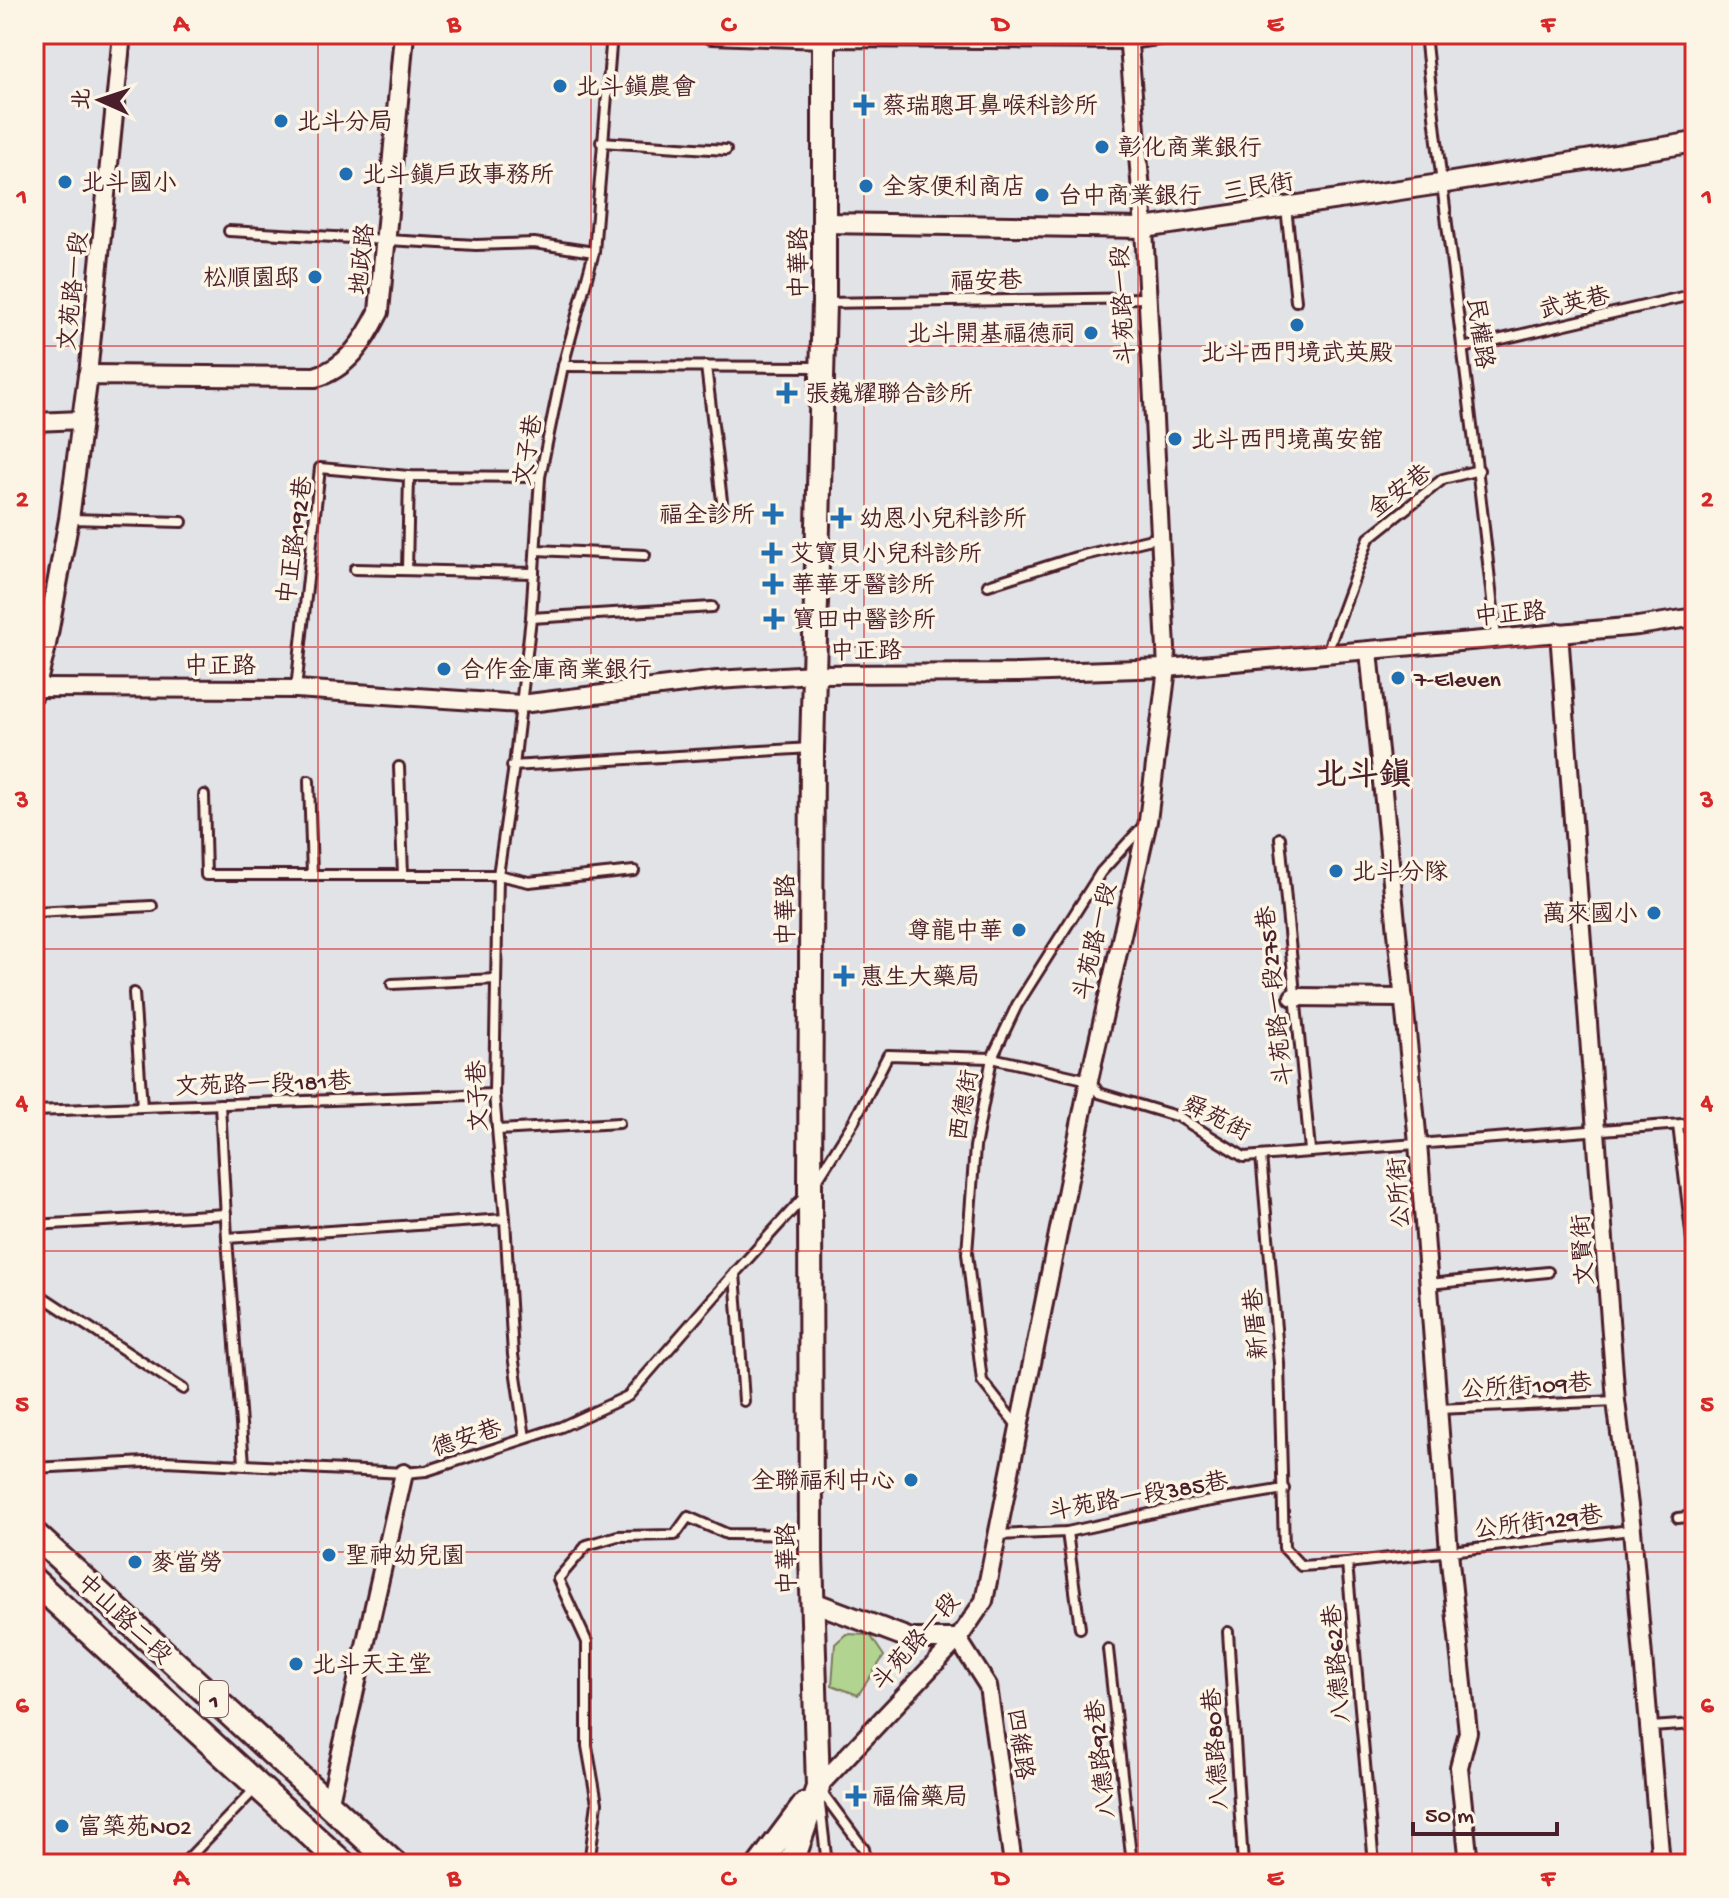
<svg xmlns="http://www.w3.org/2000/svg" width="1729" height="1898" font-family="'Gochi Hand','LXGW WenKai TC',sans-serif">
  <style>
    .green { fill: #b1d590; stroke: #7e7a5e; stroke-width: 2 }
    .lines { fill: none; stroke-linecap: round; stroke-linejoin: round }
    .service-casing { stroke: #4a1f2b; stroke-width: 14 }
    .minor-casing { stroke: #4a1f2b; stroke-width: 22 }
    .tertiary-casing { stroke: #4a1f2b; stroke-width: 24 }
    .secondary-casing { stroke: #4a1f2b; stroke-width: 28 }
    .primary-casing { stroke: #4a1f2b; stroke-width: 30 }
    .service { stroke: #fcf5e5; stroke-width: 8 }
    .minor { stroke: #fcf5e5; stroke-width: 16 }
    .tertiary { stroke: #fcf5e5; stroke-width: 18 }
    .secondary { stroke: #fcf5e5; stroke-width: 22 }
    .primary { stroke: #fcf5e5; stroke-width: 24 }
    .grid { fill: none; stroke: #d62828; stroke-width: 2; stroke-opacity: 0.55 }
    .poi-dot { fill: #1f6fb2; stroke: #fcf5e5; stroke-width: 3 }
    .labels { text-anchor: middle; stroke-width: 7; stroke-linejoin: round; paint-order: stroke }
    .shield { fill: #fcf5e5; stroke: #7f5f63; stroke-width: 2 }
    .shield-label { font-size: 22px; font-weight: bold; fill: #4a1f2b }
    .poi-label { font-size: 24px; fill: #4a1f2b; stroke: #fcf5e5; text-anchor: start }
    .street-label { font-size: 24px; fill: #4a1f2b; stroke: #fcf5e5 }
    .district-label { font-size: 32px; font-weight: bold; fill: #4a1f2b; stroke: #fcf5e5 }
    .neatline { fill: none; stroke: #d62828; stroke-width: 3 }
    .grid-label { font-size: 26px; text-anchor: middle; font-weight: bold; fill: #d62828 }
  </style>
  <rect width="100%" height="100%" fill="#e2e3e6"/>
  <filter id="ink" filterUnits="userSpaceOnUse"><feTurbulence type="fractalNoise" baseFrequency=".0125" numOctaves="2"/><feDisplacementMap in="SourceGraphic" scale="16" xChannelSelector="R" yChannelSelector="G"/><feConvolveMatrix kernelMatrix="1 2 1 2 8 2 1 2 1" color-interpolation-filters="sRGB"/></filter>
  <g filter="url(#ink)">
    <!-- green -->
    <path class="green" d="M846 1634 870 1635 884 1656 858 1695 832 1685 835 1644Z"/>
    <g class="lines">
      <!-- service casing -->
      <g class="service-casing">
        <g id="service">
          <path d="M1425 34C1446 236 1476 436 1496 638"/>
          <path d="M601 142 726 150"/>
          <path d="M1286 207 1296 301"/>
          <path d="M229 231 476 245 534 243 594 252"/>
          <path d="M825 303 1147 298"/>
          <path d="M1463 348 1695 294"/>
          <path d="M563 366 818 367"/>
          <path d="M706 366 722 501"/>
          <path d="M70 519 182 522"/>
          <path d="M536 550 645 555"/>
          <path d="M355 569 534 573"/>
          <path d="M407 570 409 476"/>
          <path d="M988 585 1076 557 1160 537"/>
          <path d="M531 618 712 607"/>
          <path d="M1327 652 1369 538 1443 479 1479 470"/>
          <path d="M296 689 320 468 409 476 540 477"/>
          <path d="M512 766 811 748"/>
          <path d="M399 767 403 875"/>
          <path d="M309 781 312 875"/>
          <path d="M204 795 206 875H498L529 882 634 871"/>
          <path d="M1280 838 1310 1150"/>
          <path d="M34 912 152 906"/>
          <path d="M392 984 496 979"/>
          <path d="M134 993 142 1107"/>
          <path d="M220 1104 227 1238 244 1464"/>
          <path d="M34 1111 494 1094"/>
          <path d="M1678 1125 1695 1265"/>
          <path d="M498 1130 619 1123"/>
          <path d="M1261 1156 1279 1363 1284 1548 1301 1566 1347 1563"/>
          <path d="M817 1180 854 1121 888 1055 992 1058 1089 1080 1099 1093 1179 1117 1244 1157 1695 1123"/>
          <path d="M34 1225 226 1214"/>
          <path d="M227 1238 505 1219"/>
          <path d="M735 1273 744 1401"/>
          <path d="M1429 1284 1548 1272"/>
          <path d="M34 1291 183 1389"/>
          <path d="M1438 1409 1616 1401"/>
          <path d="M1019 1428 982 1381 967 1253 975 1147 992 1058 1017 1005 1101 872 1145 824"/>
          <path d="M525 1438 513 1355 505 1219 494 1094 498 875 514 766 531 618 540 477 563 366 594 252 612 34"/>
          <path d="M34 1468 165 1461 404 1473 426 1471 561 1427 628 1396 735 1273 804 1197"/>
          <path d="M1678 1518 1695 1516"/>
          <path d="M1067 1532 1080 1628"/>
          <path d="M998 1535 1067 1532 1199 1503 1284 1489"/>
          <path d="M1228 1632 1243 1864"/>
          <path d="M1108 1649 1132 1864"/>
          <path d="M1651 1727 1695 1724"/>
          <path d="M821 1791 864 1849 867 1864"/>
          <path d="M820 1805 827 1864"/>
          <path d="M183 1864 257 1787"/>
          <path d="M589 1864 597 1803 587 1746V1642L558 1579 587 1545 618 1536 675 1535 688 1517 727 1534 810 1535"/>
          <path d="M1374 1864 1347 1563 1631 1530"/>
        </g>
      </g>
      <!-- minor casing -->
      <g class="minor-casing">
        <g id="minor">
          <path d="M824 38 1128 40 1172 34"/>
          <path d="M88 375 122 34"/>
          <path d="M34 422 82 420"/>
          <path d="M1559 632 1616 1401 1632 1530 1661 1864"/>
          <path d="M1369 651 1418 1143 1449 1552 1468 1732 1459 1767 1469 1864"/>
          <path d="M37 688 296 689 521 704 717 680 814 674 1019 673 1167 668 1638 626 1695 617"/>
          <path d="M1293 997 1404 998"/>
          <path d="M958 1639 988 1686 1013 1864"/>
          <path d="M818 1787 958 1639 984 1601 1089 1080 1148 821 1167 668 1144 228 1128 34"/>
          <path d="M329 1805 404 1473"/>
        </g>
      </g>
      <!-- tertiary casing -->
      <g class="tertiary-casing">
        <g id="tertiary">
          <path d="M712 34 824 38"/>
          <path d="M824 223 1144 228 1440 184 1695 142"/>
          <path d="M34 693 45 650 69 519 88 375 315 377C347 369 365 340 379 312L404 34"/>
          <path d="M813 1602 911 1639H958"/>
        </g>
      </g>
      <!-- secondary casing -->
      <g class="secondary-casing">
        <g id="secondary">
          <path d="M760 1864 805 1804"/>
          <path d="M788 1864 795 1854 818 1787 811 1555 810 1191 812 748 824 303V34"/>
        </g>
      </g>
      <!-- primary casing -->
      <g class="primary-casing">
        <g id="primary">
          <path d="M34 1534 394 1864"/>
          <path d="M34 1581 343 1864"/>
        </g>
      </g>
      <!-- service -->
      <use href="#service" class="service"/>
      <!-- minor -->
      <use href="#minor" class="minor"/>
      <!-- tertiary -->
      <use href="#tertiary" class="tertiary"/>
      <!-- secondary -->
      <use href="#secondary" class="secondary"/>
      <!-- primary -->
      <use href="#primary" class="primary"/>
    </g>
  </g>
  <!-- grid -->
  <path class="grid" d="M318 34V1864M591 34V1864M864 34V1864M1138 34V1864M1412 34V1864M34 346H1695M34 647H1695M34 949H1695M34 1251H1695M34 1552H1695"/>
  <!-- markers -->
  <g class="poi-dot">
    <circle cx="560" cy="86" r="8"/>
    <path d="M860 93h8v8h8v8h-8v8h-8v-8h-8v-8h8z"/>
    <circle cx="281" cy="121" r="8"/>
    <circle cx="1102" cy="147" r="8"/>
    <circle cx="346" cy="174" r="8"/>
    <circle cx="65" cy="182" r="8"/>
    <circle cx="866" cy="186" r="8"/>
    <circle cx="1042" cy="195" r="8"/>
    <circle cx="315" cy="277" r="8"/>
    <circle cx="1297" cy="325" r="8"/>
    <circle cx="1091" cy="333" r="8"/>
    <path d="M783 381h8v8h8v8h-8v8h-8v-8h-8v-8h8z"/>
    <circle cx="1175" cy="439" r="8"/>
    <path d="M769 502h8v8h8v8h-8v8h-8v-8h-8v-8h8z"/>
    <path d="M837 506h8v8h8v8h-8v8h-8v-8h-8v-8h8z"/>
    <path d="M768 541h8v8h8v8h-8v8h-8v-8h-8v-8h8z"/>
    <path d="M769 572h8v8h8v8h-8v8h-8v-8h-8v-8h8z"/>
    <path d="M770 607h8v8h8v8h-8v8h-8v-8h-8v-8h8z"/>
    <circle cx="444" cy="669" r="8"/>
    <circle cx="1398" cy="678" r="8"/>
    <circle cx="1336" cy="871" r="8"/>
    <circle cx="1654" cy="913" r="8"/>
    <circle cx="1019" cy="930" r="8"/>
    <path d="M840 964h8v8h8v8h-8v8h-8v-8h-8v-8h8z"/>
    <circle cx="911" cy="1480" r="8"/>
    <circle cx="329" cy="1555" r="8"/>
    <circle cx="135" cy="1562" r="8"/>
    <circle cx="296" cy="1664" r="8"/>
    <path d="M852 1784h8v8h8v8h-8v8h-8v-8h-8v-8h8z"/>
    <circle cx="62" cy="1826" r="8"/>
  </g>
  <g class="labels">
    <!-- shield labels -->
    <rect class="shield" x="200" y="1681" width="28" height="36" rx="6"/>
    <g class="shield-label">
      <text x="214" y="1707">1</text>
    </g>
    <!-- poi labels -->
    <g class="poi-label">
      <text x="576" y="94">北斗鎮農會</text>
      <text x="882" y="113">蔡瑞聰耳鼻喉科診所</text>
      <text x="297" y="129">北斗分局</text>
      <text x="1118" y="155">彰化商業銀行</text>
      <text x="362" y="182">北斗鎮戶政事務所</text>
      <text x="81" y="190">北斗國小</text>
      <text x="882" y="194">全家便利商店</text>
      <text x="1058" y="203">台中商業銀行</text>
      <text x="299" y="285" text-anchor="end">松順園邸</text>
      <text x="1075" y="341" text-anchor="end">北斗開基福德祠</text>
      <text x="1297" y="360" text-anchor="middle">北斗西門境武英殿</text>
      <text x="805" y="401">張巍耀聯合診所</text>
      <text x="1191" y="447">北斗西門境萬安舘</text>
      <text x="755" y="522" text-anchor="end">福全診所</text>
      <text x="859" y="526">幼恩小兒科診所</text>
      <text x="790" y="561">艾寶貝小兒科診所</text>
      <text x="791" y="592">華華牙醫診所</text>
      <text x="792" y="627">寶田中醫診所</text>
      <text x="460" y="677">合作金庫商業銀行</text>
      <text x="1414" y="686">7-Eleven</text>
      <text x="1352" y="879">北斗分隊</text>
      <text x="1638" y="921" text-anchor="end">萬來國小</text>
      <text x="1003" y="938" text-anchor="end">尊龍中華</text>
      <text x="860" y="984">惠生大藥局</text>
      <text x="895" y="1488" text-anchor="end">全聯福利中心</text>
      <text x="345" y="1563">聖神幼兒園</text>
      <text x="151" y="1570">麥當勞</text>
      <text x="312" y="1672">北斗天主堂</text>
      <text x="872" y="1804">福倫藥局</text>
      <text x="78" y="1834">富築苑NO2</text>
    </g>
    <!-- street labels -->
    <g class="street-label">
      <text transform="translate(1258 186) rotate(-9)" y="8">三民街</text>
      <text transform="translate(361 259) rotate(-84)" y="8">地政路</text>
      <text transform="translate(798 263) rotate(-90)" y="8">中華路</text>
      <text transform="translate(986 280) rotate(-1)" y="8">福安巷</text>
      <text transform="translate(72 291) rotate(-84)" y="8">文苑路一段</text>
      <text transform="translate(1574 302) rotate(-13)" y="8">武英巷</text>
      <text transform="translate(1122 305) rotate(-93)" y="8">斗苑路一段</text>
      <text transform="translate(1481 333) rotate(82)" y="8">民權路</text>
      <text transform="translate(527 450) rotate(-80)" y="8">文子巷</text>
      <text transform="translate(1399 490) rotate(-37)" y="8">金安巷</text>
      <text transform="translate(294 540) rotate(-82)" y="8">中正路192巷</text>
      <text transform="translate(1510 613) rotate(-5)" y="8">中正路</text>
      <text x="866" y="658">中正路</text>
      <text x="220" y="673">中正路</text>
      <text transform="translate(785 910) rotate(-90)" y="8">中華路</text>
      <text transform="translate(1094 941) rotate(-77)" y="8">斗苑路一段</text>
      <text transform="translate(1274 996) rotate(-96)" y="8">斗苑路一段275巷</text>
      <text transform="translate(263 1083) rotate(-2)" y="8">文苑路一段181巷</text>
      <text transform="translate(477 1096) rotate(-92)" y="8">文子巷</text>
      <text transform="translate(963 1105) rotate(-80)" y="8">西德街</text>
      <text transform="translate(1217 1117) rotate(27)" y="8">舜苑街</text>
      <text transform="translate(1398 1193) rotate(-94)" y="8">公所街</text>
      <text transform="translate(1582 1250) rotate(-94)" y="8">文賢街</text>
      <text transform="translate(1255 1324) rotate(-95)" y="8">新厝巷</text>
      <text transform="translate(1526 1385) rotate(-3)" y="8">公所街109巷</text>
      <text transform="translate(466 1437) rotate(-18)" y="8">德安巷</text>
      <text transform="translate(1138 1495) rotate(-10)" y="8">斗苑路一段385巷</text>
      <text transform="translate(1538 1521) rotate(-7)" y="8">公所街129巷</text>
      <text transform="translate(786 1559) rotate(-91)" y="8">中華路</text>
      <text transform="translate(125 1618) rotate(43)" y="8">中山路二段</text>
      <text transform="translate(915 1641) rotate(-49)" y="8">斗苑路一段</text>
      <text transform="translate(1336 1664) rotate(-95)" y="8">八德路62巷</text>
      <text transform="translate(1021 1744) rotate(82)" y="8">四維路</text>
      <text transform="translate(1215 1749) rotate(-94)" y="8">八德路80巷</text>
      <text transform="translate(1100 1759) rotate(-96)" y="8">八德路92巷</text>
    </g>
    <!-- district labels -->
    <g class="district-label">
      <text x="1363" y="784">北斗鎮</text>
    </g>
  </g>
  <!-- margin -->
  <rect width="1729" height="1898" fill="none" stroke="#fcf5e5" stroke-width="88"/>
  <!-- north arrow -->
  <g transform="translate(100 100) rotate(273)" stroke="#fcf5e5" stroke-width="6" paint-order="stroke">
  <path d="M0-6L14 30L0 20L-14 30Z" fill="#4a1f2b"/>
  <text y="-12" font-size="22" font-weight="bold" text-anchor="middle" fill="#4a1f2b">北</text>
  </g>
  <!-- scale -->
  <path d="M1413 1822v12h144v-12" fill="none" stroke="#4a1f2b" stroke-width="4"/>
  <text x="1425" y="1822" font-size="24" fill="#4a1f2b" stroke="#fcf5e5" stroke-width="6" paint-order="stroke">50 m</text>
  <rect x="44" y="44" width="1641" height="1810" class="neatline"/>
  <g class="grid-label">
    <text x="181" y="31">A</text>
    <text x="454" y="31">B</text>
    <text x="728" y="31">C</text>
    <text x="1001" y="31">D</text>
    <text x="1275" y="31">E</text>
    <text x="1548" y="31">F</text>
    <text x="22" y="204">1</text>
    <text x="1707" y="204">1</text>
    <text x="22" y="506">2</text>
    <text x="1707" y="506">2</text>
    <text x="22" y="807">3</text>
    <text x="1707" y="807">3</text>
    <text x="22" y="1109">4</text>
    <text x="1707" y="1109">4</text>
    <text x="22" y="1411">5</text>
    <text x="1707" y="1411">5</text>
    <text x="22" y="1712">6</text>
    <text x="1707" y="1712">6</text>
    <text x="181" y="1885">A</text>
    <text x="454" y="1885">B</text>
    <text x="728" y="1885">C</text>
    <text x="1001" y="1885">D</text>
    <text x="1275" y="1885">E</text>
    <text x="1548" y="1885">F</text>
  </g>
</svg>
